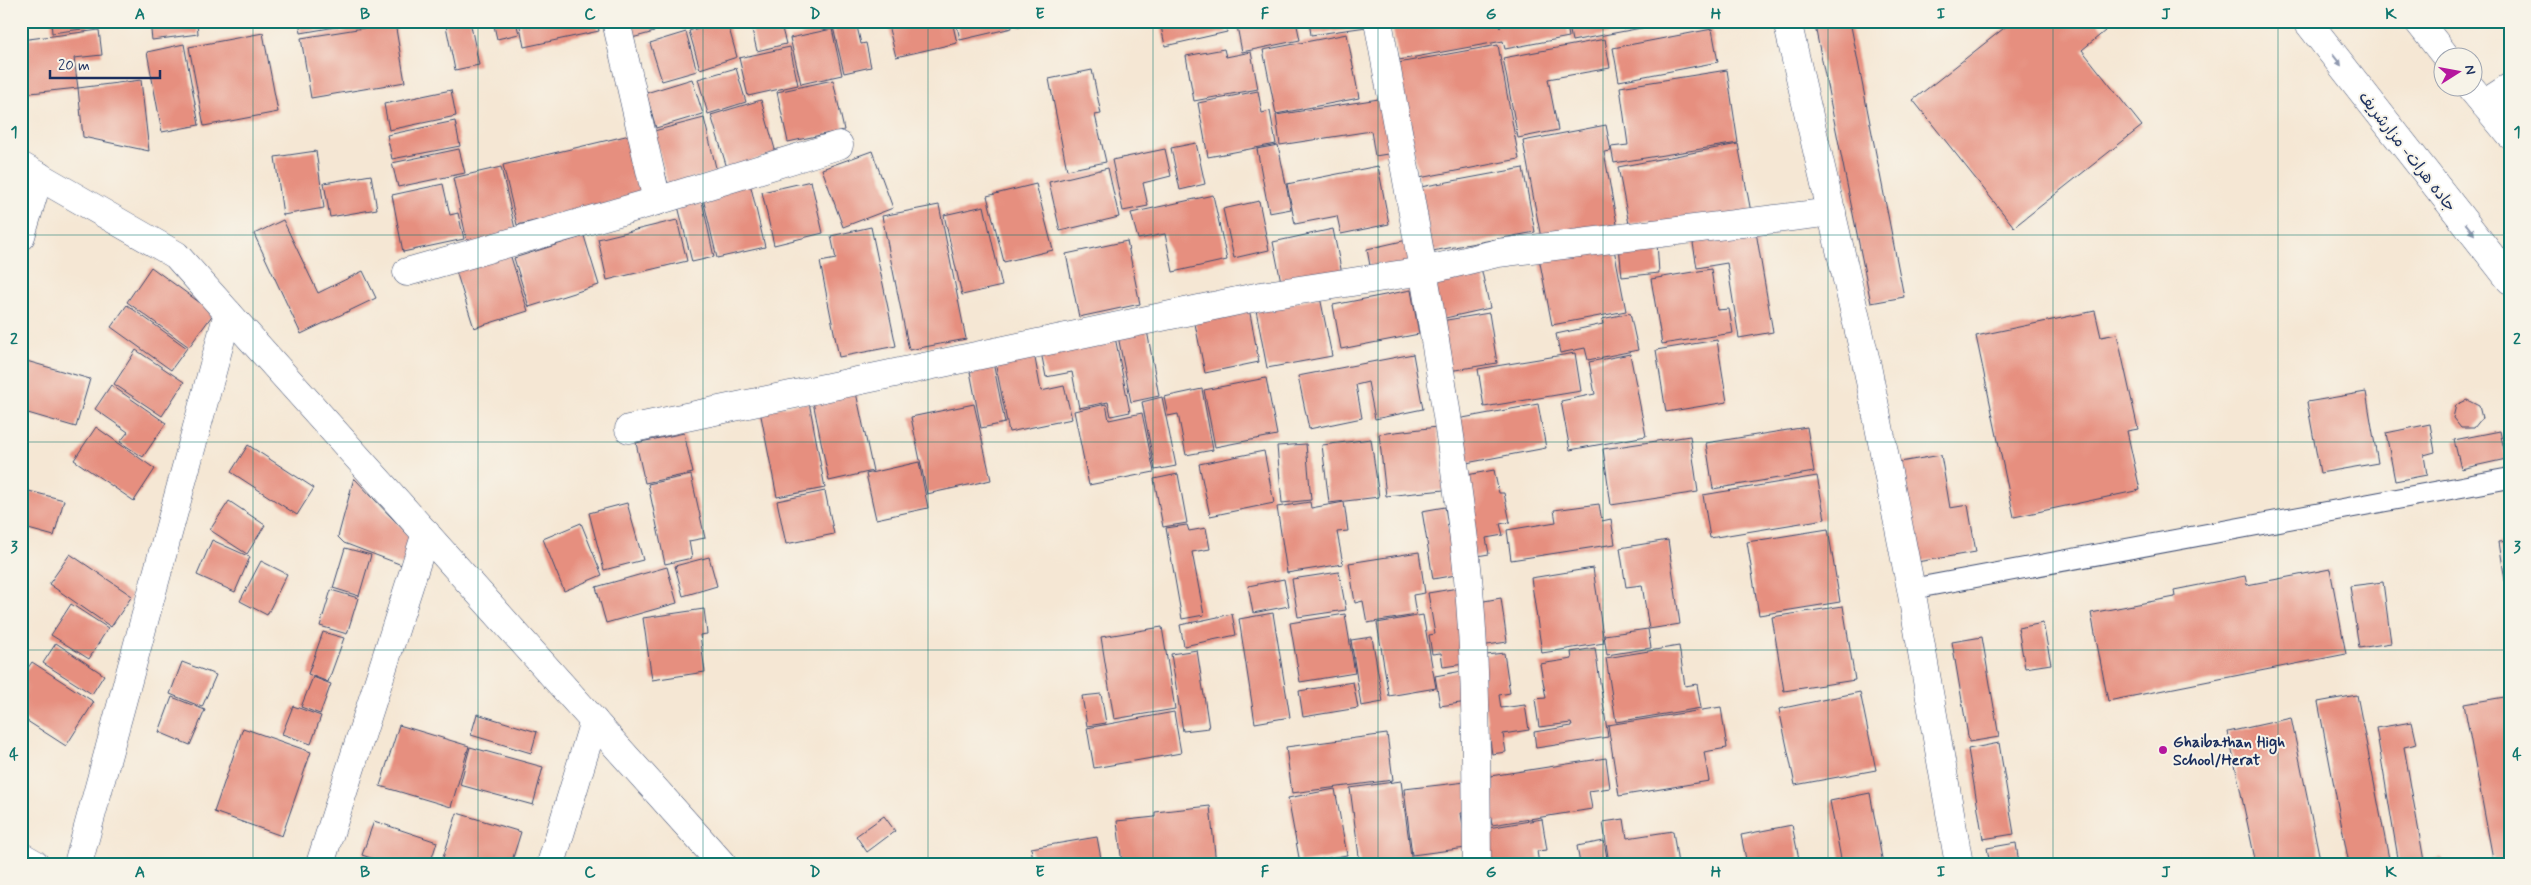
<svg xmlns="http://www.w3.org/2000/svg" width="2531" height="885" font-family="Mynerve,'Playpen Sans Arabic',sans-serif">
  <style>
    .building { fill: #e68f7f }
    .lines { fill: none; stroke-linecap: round; stroke-linejoin: round }
    .lane-casing { stroke: #3c4b70; stroke-width: 22 }
    .street-casing { stroke: #3c4b70; stroke-width: 29 }
    .secondary-casing { stroke: #3c4b70; stroke-width: 29 }
    .highway-casing { stroke: #3c4b70; stroke-width: 29 }
    .lane { stroke: #fff; stroke-width: 20 }
    .street { stroke: #fff; stroke-width: 28 }
    .secondary { stroke: #fff; stroke-width: 28 }
    .highway { stroke: #fff; stroke-width: 28 }
    .oneway { fill: #8d97ae }
    .grid { fill: none; stroke: #0f766e; stroke-width: 1; stroke-opacity: 0.55 }
    .poi-dot { fill: #b5179e; stroke: #f7f3e8; stroke-width: 2 }
    .labels { text-anchor: middle; stroke-width: 4; stroke-linejoin: round; paint-order: stroke }
    .street-label { font-size: 16px; fill: #1b2f5e; stroke: #f7f3e8 }
    .poi-label { font-size: 16px; font-weight: bold; fill: #1b2f5e; stroke: #f7f3e8; text-anchor: start }
    .neatline { fill: none; stroke: #0f766e; stroke-width: 2 }
    .grid-label { font-size: 16px; text-anchor: middle; font-weight: bold; fill: #0f766e }
  </style>
  <rect width="100%" height="100%" fill="#f7f3e8"/>
  <filter id="ink" filterUnits="userSpaceOnUse"><feTurbulence type="fractalNoise" baseFrequency=".02" numOctaves="2"/><feDisplacementMap in="SourceGraphic" scale="10" xChannelSelector="R" yChannelSelector="G"/><feConvolveMatrix kernelMatrix="1 2 1 2 8 2 1 2 1" color-interpolation-filters="sRGB"/></filter>
  <filter id="wash" filterUnits="userSpaceOnUse"><feTurbulence type="fractalNoise" baseFrequency=".0096" numOctaves="4" result="noise"/><feDisplacementMap in="SourceGraphic" scale="20" xChannelSelector="R" yChannelSelector="G"/><feGaussianBlur stdDeviation="1.12" result="paint"/><feColorMatrix in="noise" values="0 0 0 0 0 0 0 0 0 0 0 0 0 0 0 0 0 1.4 0 .05"/><feComposite in="paint" operator="in"/></filter>
  <g filter="url(#wash)">
    <rect width="100%" height="100%" fill="#f5e7d4"/>
    <g id="blocks">
      <!-- building -->
      <g class="building">
        <path d="M51 21H88L89 28 52 33Z"/>
        <path d="M150 21H197L198 34 152 40Z"/>
        <path d="M299 21H363L364 22 301 33Z"/>
        <path d="M445 21H470L479 65 455 70Z"/>
        <path d="M493 21H516L519 34 497 39Z"/>
        <path d="M519 21H597L599 31 524 47Z"/>
        <path d="M628 21H652L654 32 632 38Z"/>
        <path d="M721 21H727L737 57 700 69 689 31Z"/>
        <path d="M750 21H780L786 44 757 51Z"/>
        <path d="M792 21H819V22L794 28Z"/>
        <path d="M887 21H952L957 43 896 57Z"/>
        <path d="M956 21H1011L1012 28 960 40Z"/>
        <path d="M1018 21H1039V22L1019 27Z"/>
        <path d="M1160 21H1224L1227 32 1165 46Z"/>
        <path d="M1236 21H1296L1300 40 1242 52Z"/>
        <path d="M1309 21H1373V26L1311 35Z"/>
        <path d="M1391 21H1499L1500 28V21H1566L1569 37 1505 49 1503 41 1399 60Z"/>
        <path d="M1568 21H1673V22L1572 41Z"/>
        <path d="M1814 21H1850L1904 297 1871 303Z"/>
        <path d="M2013 21H2097L2105 31 2082 50 2142 126 2014 227 1913 100Z"/>
        <path d="M856 22 861 44 866 43 871 67 844 73 833 27Z"/>
        <path d="M395 23 405 82 311 98 301 38Z"/>
        <path d="M832 29 842 75 801 84 790 38Z"/>
        <path d="M1712 29 1718 62 1619 81 1613 48Z"/>
        <path d="M99 30 102 55 74 58 78 88 21 94V40Z"/>
        <path d="M686 32 697 71 662 81 650 43Z"/>
        <path d="M263 33 278 112 204 126 189 47Z"/>
        <path d="M1347 34 1359 98 1276 114 1263 50Z"/>
        <path d="M1605 39 1610 68 1548 79 1558 130 1518 138 1503 58Z"/>
        <path d="M184 44 199 125 162 132 147 52Z"/>
        <path d="M1498 45 1519 159 1419 178 1398 63Z"/>
        <path d="M790 47 798 85 748 96 739 58Z"/>
        <path d="M1224 49 1226 57 1251 52 1258 89 1194 101 1186 56Z"/>
        <path d="M736 68 746 102 708 114 698 79Z"/>
        <path d="M1092 70 1101 114 1095 115 1106 162 1067 170 1049 79Z"/>
        <path d="M1727 70 1738 143 1614 163 1611 147 1628 145 1620 87Z"/>
        <path d="M692 79 703 114 656 128 646 93Z"/>
        <path d="M141 80 149 151 83 137 78 88Z"/>
        <path d="M833 80 844 130 788 142 777 92Z"/>
        <path d="M451 90 456 116 389 130 384 104Z"/>
        <path d="M1258 91 1262 113 1270 111 1276 144 1208 157 1198 103Z"/>
        <path d="M1385 98 1394 153 1375 156 1371 131 1280 145 1276 115Z"/>
        <path d="M761 100 776 153 727 168 711 115Z"/>
        <path d="M704 118 717 172 668 185 654 131Z"/>
        <path d="M455 121 460 146 392 159 387 135Z"/>
        <path d="M1606 125 1611 151 1604 152 1617 224 1541 238 1523 141Z"/>
        <path d="M634 134 648 195 517 225 503 165Z"/>
        <path d="M1196 143 1205 184 1180 190 1171 148Z"/>
        <path d="M1738 144 1751 212 1654 230 1652 220 1629 224 1618 167Z"/>
        <path d="M1278 145 1291 209 1269 213 1257 149Z"/>
        <path d="M459 149 465 173 398 187 392 163Z"/>
        <path d="M1165 149 1171 176 1143 183 1148 206 1123 211 1112 160Z"/>
        <path d="M316 151 324 208 283 215 275 157Z"/>
        <path d="M872 151 893 208 843 227 822 169Z"/>
        <path d="M1378 166 1389 224 1341 234 1337 216 1295 224 1287 184Z"/>
        <path d="M501 167 516 233 468 245 453 178Z"/>
        <path d="M1108 168 1119 217 1060 231 1049 182Z"/>
        <path d="M1523 168 1535 232 1427 252 1415 188Z"/>
        <path d="M371 175 377 209 330 217 324 183Z"/>
        <path d="M811 181 823 233 774 245 762 192Z"/>
        <path d="M750 183 765 247 717 258 702 194Z"/>
        <path d="M443 184 450 215 458 213 464 239 403 252 392 195Z"/>
        <path d="M1036 184 1053 250 1004 262 987 196Z"/>
        <path d="M1213 195 1227 260 1173 272 1165 234 1138 239 1131 213Z"/>
        <path d="M702 201 714 257 692 262 678 206Z"/>
        <path d="M1259 201 1269 250 1234 258 1223 209Z"/>
        <path d="M939 205 966 339 909 350 882 216Z"/>
        <path d="M984 206 1002 286 962 295 944 215Z"/>
        <path d="M283 220 318 293 363 271 376 298 301 334 254 234Z"/>
        <path d="M677 220 687 261 607 280 598 239Z"/>
        <path d="M871 227 896 346 839 357 820 262 836 259 831 236Z"/>
        <path d="M1333 229 1342 274 1282 287 1273 242Z"/>
        <path d="M1756 232 1773 332 1739 338 1727 263 1697 268 1693 243Z"/>
        <path d="M584 236 599 285 529 307 514 258Z"/>
        <path d="M1407 240 1413 268 1372 277 1367 249Z"/>
        <path d="M1127 241 1140 304 1079 317 1066 254Z"/>
        <path d="M1657 242 1659 273 1622 277 1619 246Z"/>
        <path d="M1613 244 1626 311 1552 325 1539 258Z"/>
        <path d="M510 254 528 311 474 328 456 271Z"/>
        <path d="M1480 263 1490 308 1441 319 1431 274Z"/>
        <path d="M151 267 214 313 189 347 127 302Z"/>
        <path d="M1711 269 1717 310 1729 309 1733 333 1662 344 1651 279Z"/>
        <path d="M1411 290 1419 334 1341 349 1333 305Z"/>
        <path d="M1320 297 1332 356 1267 368 1256 310Z"/>
        <path d="M127 305 187 348 171 370 111 327Z"/>
        <path d="M1249 308 1259 362 1205 373 1194 319Z"/>
        <path d="M2095 311 2101 337 2117 334 2138 429 2127 431 2140 490 2014 517 1976 336Z"/>
        <path d="M1489 313 1497 363 1449 371 1441 321Z"/>
        <path d="M1630 313 1638 350 1588 360 1585 348 1560 353 1556 334 1603 324 1602 319Z"/>
        <path d="M1146 325 1159 396 1131 402 1117 331Z"/>
        <path d="M1115 337 1130 412 1111 416 1108 402 1079 408 1072 372 1046 377 1041 352Z"/>
        <path d="M1717 340 1727 402 1666 412 1656 350Z"/>
        <path d="M136 350 184 382 162 416 114 384Z"/>
        <path d="M1034 353 1041 391 1064 386 1072 419 1009 432 995 361Z"/>
        <path d="M1575 353 1581 391 1484 407 1478 369Z"/>
        <path d="M1413 354 1423 409 1375 419 1368 382 1356 385 1362 418 1309 429 1298 376Z"/>
        <path d="M1630 354 1646 436 1570 450 1561 401 1595 394 1589 362Z"/>
        <path d="M992 357 1005 423 981 428 968 361Z"/>
        <path d="M23 360 90 379 76 427 21 411Z"/>
        <path d="M1266 378 1277 435 1215 447 1204 390Z"/>
        <path d="M111 385 166 423 143 457 120 442 128 432 95 409Z"/>
        <path d="M855 388 873 471 829 481 812 397Z"/>
        <path d="M1202 389 1213 450 1186 455 1178 414 1168 416 1164 397Z"/>
        <path d="M2366 392 2378 463 2320 473 2307 402Z"/>
        <path d="M1162 397 1176 466 1155 470 1142 402Z"/>
        <path d="M2467 400 2479 406 2482 418 2474 428H2461L2453 418 2456 405Z"/>
        <path d="M809 402 825 488 777 497 760 411Z"/>
        <path d="M974 404 991 480 927 494 911 417Z"/>
        <path d="M1106 404 1109 420 1142 413 1154 472 1089 485 1074 411Z"/>
        <path d="M1538 404 1546 448 1461 464 1452 420Z"/>
        <path d="M2430 424 2435 452 2424 455 2427 475 2395 481 2386 433Z"/>
        <path d="M96 427 155 469 134 501 74 460Z"/>
        <path d="M1437 427 1444 490 1386 496 1379 434Z"/>
        <path d="M1807 427 1814 472 1713 489 1706 443Z"/>
        <path d="M2500 431 2506 459 2461 469 2454 440Z"/>
        <path d="M684 433 693 473 645 483 636 443Z"/>
        <path d="M1690 436 1698 492 1611 505 1603 449Z"/>
        <path d="M1371 439 1379 497 1329 503 1322 445Z"/>
        <path d="M1306 444 1311 500 1282 503 1277 446Z"/>
        <path d="M248 445 314 488 297 515 231 472Z"/>
        <path d="M1264 451 1274 503 1210 516 1199 464Z"/>
        <path d="M1941 455 1950 508 1968 505 1976 552 1911 563 1894 463Z"/>
        <path d="M919 462 928 508 876 519 866 474Z"/>
        <path d="M1494 470 1499 493H1504L1510 522 1500 524 1503 535 1486 538 1489 554 1471 557 1456 477Z"/>
        <path d="M1178 474 1187 523 1163 527 1154 479Z"/>
        <path d="M691 475 705 538 689 541 692 558 665 564 648 484Z"/>
        <path d="M1817 476 1825 519 1710 538 1703 495Z"/>
        <path d="M354 478 413 540 402 565 344 543 338 537Z"/>
        <path d="M21 489 64 500 54 536 21 527Z"/>
        <path d="M825 491 834 534 786 544 777 501Z"/>
        <path d="M229 501 265 525 247 554 210 530Z"/>
        <path d="M1310 502 1311 508 1344 502 1348 531 1337 532 1343 564 1287 573 1277 507Z"/>
        <path d="M627 503 643 560 604 570 589 513Z"/>
        <path d="M1599 504 1602 521 1611 519 1615 544 1511 560 1507 530 1556 522 1554 510Z"/>
        <path d="M1445 507 1456 575 1433 579 1422 511Z"/>
        <path d="M581 523 602 575 564 591 543 539Z"/>
        <path d="M1187 525 1189 531 1206 528 1210 549 1192 552 1204 615 1182 619 1166 528Z"/>
        <path d="M1828 529 1840 602 1759 615 1747 542Z"/>
        <path d="M212 540 250 557 235 592 197 575Z"/>
        <path d="M1668 540 1680 624 1649 629 1642 585 1626 587 1620 548Z"/>
        <path d="M2510 541V587H2506L2499 542Z"/>
        <path d="M345 548 371 555 359 596 333 588Z"/>
        <path d="M1419 552 1425 593 1413 595 1416 615 1367 623 1363 601 1355 603 1349 563Z"/>
        <path d="M70 554 132 596 111 627 49 584Z"/>
        <path d="M709 557 717 586 683 596 675 566Z"/>
        <path d="M261 561 287 574 267 615 240 601Z"/>
        <path d="M667 567 677 603 606 623 596 587Z"/>
        <path d="M1593 568 1604 643 1542 653 1531 578Z"/>
        <path d="M2330 569 2346 654 2108 701 2091 613 2175 597 2174 590 2245 576 2247 585Z"/>
        <path d="M1339 572 1346 610 1298 617 1292 579Z"/>
        <path d="M1284 579 1289 606 1253 613 1248 586Z"/>
        <path d="M2383 582 2391 643 2359 648 2350 586Z"/>
        <path d="M1458 588 1464 664 1443 667 1441 653 1432 654 1429 635 1435 634 1428 593Z"/>
        <path d="M331 590 358 598 347 634 320 626Z"/>
        <path d="M1501 598 1507 642 1481 646 1473 603Z"/>
        <path d="M71 604 108 628 89 659 51 635Z"/>
        <path d="M1843 606 1855 680 1784 691 1772 617Z"/>
        <path d="M704 609 707 634 700 635 705 672 652 680 643 618Z"/>
        <path d="M1273 613 1290 717 1255 723 1239 619Z"/>
        <path d="M1232 614 1236 635 1184 646 1180 625Z"/>
        <path d="M1345 614 1355 673 1300 682 1290 623Z"/>
        <path d="M1423 615 1436 688 1389 696 1377 623Z"/>
        <path d="M2043 623 2051 664 2025 668 2018 628Z"/>
        <path d="M1162 627 1175 709 1114 719 1101 637Z"/>
        <path d="M1648 629 1651 648 1607 655 1604 635Z"/>
        <path d="M323 632 344 638 328 682 308 674Z"/>
        <path d="M1372 637 1383 702 1361 706 1351 640Z"/>
        <path d="M1982 637 1999 737 1969 742 1952 642Z"/>
        <path d="M56 643 104 675 92 694 43 663Z"/>
        <path d="M1679 646 1685 686 1697 684 1701 708 1616 722 1606 658Z"/>
        <path d="M1595 648 1608 737 1536 748 1534 732 1572 726 1571 723 1539 727 1535 699 1546 698 1540 664 1572 659 1571 652Z"/>
        <path d="M1197 650 1209 728 1183 731 1171 654Z"/>
        <path d="M1504 653 1510 693 1499 695 1501 708 1525 705 1529 730 1503 734 1506 752 1492 754 1477 656Z"/>
        <path d="M32 662 94 702 66 746 21 717V678Z"/>
        <path d="M182 662 216 675 202 707 170 694Z"/>
        <path d="M1462 671 1467 702 1440 706 1435 676Z"/>
        <path d="M313 677 331 684 320 714 301 707Z"/>
        <path d="M1353 682 1358 708 1303 717 1299 691Z"/>
        <path d="M1860 692 1876 770 1795 785 1779 709Z"/>
        <path d="M1101 694 1106 723 1087 726 1082 696Z"/>
        <path d="M2357 695 2390 864H2349L2318 702Z"/>
        <path d="M2510 696V863L2494 864 2464 704Z"/>
        <path d="M172 697 205 710 190 745 159 732Z"/>
        <path d="M293 706 321 716 311 744 282 734Z"/>
        <path d="M1721 707 1727 748 1704 752 1709 781 1619 796 1608 725Z"/>
        <path d="M1174 712 1181 753 1094 768 1087 728Z"/>
        <path d="M477 714 537 732 531 753 471 735Z"/>
        <path d="M2291 718 2321 864H2256L2228 732Z"/>
        <path d="M2412 722 2417 744 2404 747 2424 861 2442 857 2443 864H2399L2376 728Z"/>
        <path d="M399 725 469 746 451 807 380 786Z"/>
        <path d="M243 728 311 752 282 836 214 812Z"/>
        <path d="M1387 734 1393 780 1292 793 1286 747Z"/>
        <path d="M1999 743 2014 834 1983 839 1968 749Z"/>
        <path d="M470 747 543 767 533 805 460 785Z"/>
        <path d="M1606 758 1610 788 1589 791 1592 809 1492 825 1484 777Z"/>
        <path d="M1401 781 1412 864H1360L1350 788Z"/>
        <path d="M1466 782 1470 812 1461 813 1466 848 1412 855 1404 789Z"/>
        <path d="M1335 789 1347 855 1300 863 1288 798Z"/>
        <path d="M1870 793 1883 864H1842L1830 801Z"/>
        <path d="M1210 806 1216 864H1122L1117 821 1155 817V812Z"/>
        <path d="M457 813 521 832 511 864H441Z"/>
        <path d="M884 816 895 831 867 852 856 836Z"/>
        <path d="M1542 819 1547 850 1537 851 1539 864H1488L1482 829Z"/>
        <path d="M1624 819 1627 838 1673 831 1678 864H1609L1603 822Z"/>
        <path d="M374 821 437 842 430 864H388L362 855Z"/>
        <path d="M1792 825 1800 864H1747L1741 835Z"/>
        <path d="M1097 837 1102 864H1034L1031 848Z"/>
        <path d="M1604 841 1608 864H1580L1577 846Z"/>
        <path d="M2016 843 2019 864H1990L1987 848Z"/>
      </g>
    </g>
  </g>
  <g filter="url(#ink)">
    <use href="#blocks" fill-opacity="0" stroke="#3c4b70" stroke-width="1"/>
    <g class="lines">
      <!-- lane casing -->
      <g class="lane-casing">
        <path id="lane" d="M1911 589 2510 478"/>
      </g>
      <!-- street casing -->
      <g class="street-casing">
        <g id="street">
          <path d="M616 21 657 201"/>
          <path d="M1378 21C1409 193 1443 366 1464 540 1477 646 1476 756 1477 864"/>
          <path d="M2484 104 2510 87"/>
          <path d="M21 166 176 255 722 864"/>
          <path d="M21 236 39 176"/>
          <path d="M407 272 657 201 839 145"/>
          <path d="M629 429 1261 296 1423 271 1498 253 1832 212"/>
          <path d="M21 856 35 864"/>
          <path d="M78 864 228 313"/>
          <path d="M320 864 426 533"/>
          <path d="M551 864 594 721"/>
        </g>
      </g>
      <!-- secondary casing -->
      <g class="secondary-casing">
        <path id="secondary" d="M1787 21 1867 366 1911 589 1959 864"/>
      </g>
      <!-- highway casing -->
      <g class="highway-casing">
        <g id="highway">
          <path d="M2307 21 2510 280"/>
          <path d="M2418 21 2447 58"/>
          <path d="M2471 88 2510 135"/>
        </g>
      </g>
      <!-- lane -->
      <use href="#lane" class="lane"/>
      <!-- street -->
      <use href="#street" class="street"/>
      <!-- secondary -->
      <use href="#secondary" class="secondary"/>
      <!-- highway -->
      <use href="#highway" class="highway"/>
    </g>
    <!-- one-way arrows -->
    <defs><path id="oneway-solid" d="M-6-.8H1V-3.2L6.5 0L1 3.2V.8H-6Z" transform="scale(1.25)"/></defs>
    <g class="oneway">
      <use href="#oneway-solid" transform="translate(2337 60) rotate(52)"/>
      <use href="#oneway-solid" transform="translate(2470 229) rotate(52)"/>
    </g>
  </g>
  <!-- grid -->
  <path class="grid" d="M253 21V864M478 21V864M703 21V864M928 21V864M1153 21V864M1378 21V864M1603 21V864M1828 21V864M2053 21V864M2278 21V864M21 235H2510M21 442H2510M21 650H2510"/>
  <!-- markers -->
  <circle class="poi-dot" cx="2163" cy="750" r="5"/>
  <g class="labels">
    <!-- street labels -->
    <g class="street-label">
      <text transform="translate(2408 151) rotate(52)" y="6">جاده هرات- مزارشریف</text>
    </g>
    <!-- poi labels -->
    <g class="poi-label">
      <text x="2173" y="747">Ghaibathan High<tspan x="2173" dy="18">School/Herat</tspan></text>
    </g>
  </g>
  <!-- margin -->
  <rect width="2531" height="885" fill="none" stroke="#f7f3e8" stroke-width="55"/>
  <!-- north arrow -->
  <g transform="translate(2458 72) rotate(79)"><circle r="24" fill="#f7f3e8" stroke="#9fa5b1"/>
  <path d="M0-4L9 19L0 12L-9 19Z" fill="#b5179e"/>
  <text y="-8" font-size="14" font-weight="bold" text-anchor="middle" fill="#1b2f5e">N</text>
  </g>
  <!-- scale -->
  <path d="M50 70v8h110v-8" fill="none" stroke="#1b2f5e" stroke-width="2.5"/>
  <text x="58" y="70" font-size="15" fill="#1b2f5e" stroke="#f7f3e8" stroke-width="4" paint-order="stroke">20 m</text>
  <rect x="28" y="28" width="2476" height="830" class="neatline"/>
  <g class="grid-label">
    <text x="140" y="19">A</text>
    <text x="365" y="19">B</text>
    <text x="590" y="19">C</text>
    <text x="815" y="19">D</text>
    <text x="1040" y="19">E</text>
    <text x="1265" y="19">F</text>
    <text x="1491" y="19">G</text>
    <text x="1716" y="19">H</text>
    <text x="1941" y="19">I</text>
    <text x="2166" y="19">J</text>
    <text x="2391" y="19">K</text>
    <text x="14" y="137">1</text>
    <text x="2517" y="137">1</text>
    <text x="14" y="344">2</text>
    <text x="2517" y="344">2</text>
    <text x="14" y="552">3</text>
    <text x="2517" y="552">3</text>
    <text x="14" y="759">4</text>
    <text x="2517" y="759">4</text>
    <text x="140" y="877">A</text>
    <text x="365" y="877">B</text>
    <text x="590" y="877">C</text>
    <text x="815" y="877">D</text>
    <text x="1040" y="877">E</text>
    <text x="1265" y="877">F</text>
    <text x="1491" y="877">G</text>
    <text x="1716" y="877">H</text>
    <text x="1941" y="877">I</text>
    <text x="2166" y="877">J</text>
    <text x="2391" y="877">K</text>
  </g>
</svg>
